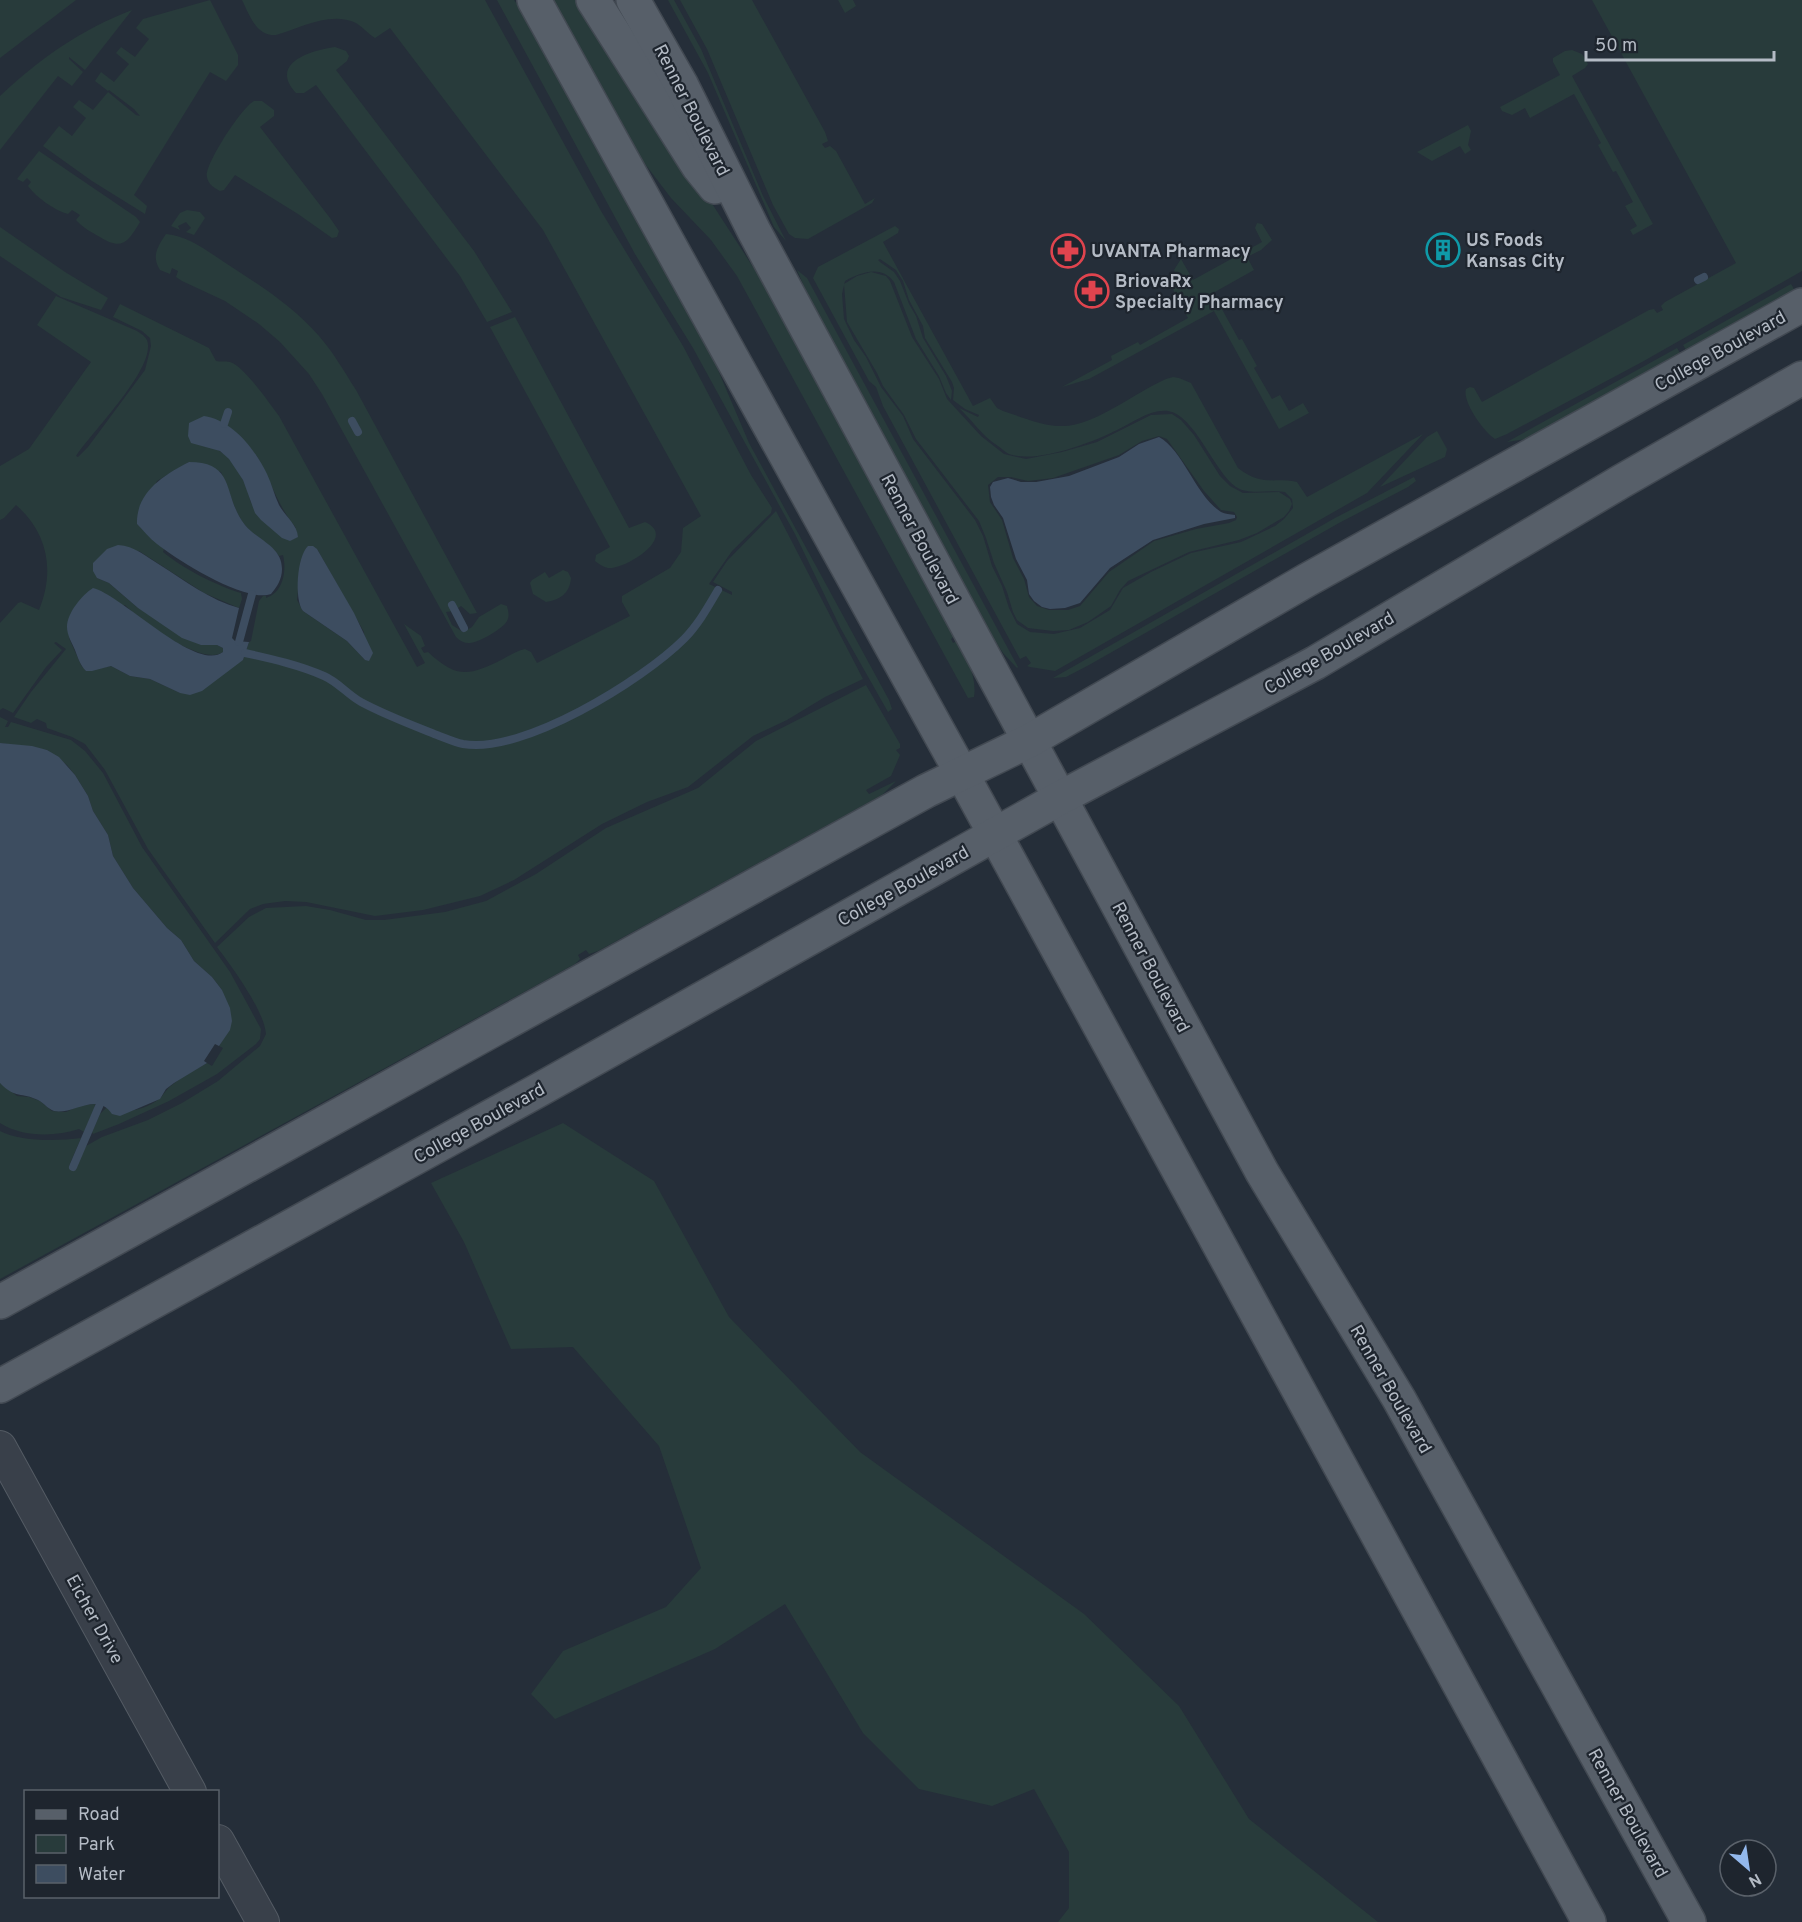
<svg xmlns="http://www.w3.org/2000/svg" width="1802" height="1922" font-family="Overpass,sans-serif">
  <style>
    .green { fill: #283b3b; fill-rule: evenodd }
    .water { fill: #3d4d60 }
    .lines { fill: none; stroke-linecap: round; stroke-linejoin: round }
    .stream { stroke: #3d4d60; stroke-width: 8 }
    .minor-casing { stroke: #545b64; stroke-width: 34 }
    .major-casing { stroke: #424952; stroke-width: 36 }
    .minor { stroke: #39404a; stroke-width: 32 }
    .major { stroke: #575f69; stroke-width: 33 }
    .labels { text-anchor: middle; stroke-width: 4.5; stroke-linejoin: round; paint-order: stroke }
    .street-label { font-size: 18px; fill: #b4bbc5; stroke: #1e252e }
    .poi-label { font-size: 18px; font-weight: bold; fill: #b4bbc5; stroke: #1e252e; text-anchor: start }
  </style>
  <rect width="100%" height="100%" fill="#252e39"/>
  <!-- green -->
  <g class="green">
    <path d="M0 0H76L0 58Z"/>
    <path d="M210 0 238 55V65L226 81 210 72 134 195 147 206 145 214 92 181 43 146 59 126 72 136 86 118 73 107 79 100 93 110 108 92 136 115 140 116 134 109 109 90 108 91 95 81 101 72 114 82 129 64 116 53 121 47 135 57 149 39 136 28 143 19Z"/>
    <path d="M242 0H485L601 211 683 346 751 475 772 508 771 513 732 551 709 584 732 595V592L713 582 727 561 776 511 863 679 825 697 787 720 753 736 688 787 647 802 602 824 514 880 480 896 423 910 375 916 306 902 285 901 263 904 250 909 215 943 148 849 105 770 85 744 72 737 47 728 46 723 37 719 31 723 14 717 31 692 66 649 56 642 54 643 62 650 46 667 13 713 3 708 0 710V623L18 603 21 602 39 610C55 571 48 533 16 505L4 518 0 520V466L29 449 91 362 37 325 56 296 137 331C143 335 148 338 148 345 150 374 92 432 76 456L78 457 88 447 145 370 151 346 150 338 142 331 113 317 120 304 209 348 216 361C221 362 225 361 230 362 243 365 271 405 279 416L417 667 425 663 404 624 421 636 425 646 421 648 424 653 428 652C457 679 469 676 503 659 510 655 517 651 525 649L531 652 537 663 630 616 622 602V596L670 568 681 552 683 528 701 516 543 230 390 28 375 38C368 34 363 27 356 23 330 11 301 28 276 35 256 36 250 16 242 0ZM202 447 256 455C271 480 277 505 296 528L251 503C247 485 237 462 221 452 216 448 208 448 202 447ZM189 462 221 472C229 489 233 509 244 524 254 537 270 543 279 556L283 555C287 571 283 593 266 598V596H263L259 601 251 641 249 642 243 660 180 693 150 679 130 676 111 666 86 671 81 665 69 638 125 605C140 621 203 667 223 652V648L217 645H201L138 608 109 583 97 578 139 551 204 593 239 608 242 599 241 593C215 585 184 569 163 552L164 549 137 524 157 481ZM317 549 364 632 365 660 347 641 303 611 297 600 301 560Z"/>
    <path d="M497 0H514L521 9 591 140 701 330 749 443 889 700 892 709 888 712 841 629 795 534 693 348 635 254Z"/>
    <path d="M552 0H580L766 287 954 636 951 639 953 643 957 641C967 658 977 677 974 697L968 698 737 276 711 240 671 198 642 160Z"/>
    <path d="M668 0H674L701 49 763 196 786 241 774 227 708 73Z"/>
    <path d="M680 0H752L825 132 828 141 822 144 825 148 830 146 836 151 865 204 875 198 872 203 808 239 795 238 789 234 773 205 707 49Z"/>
    <path d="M838 0H853L856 6 845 13Z"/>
    <path d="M1592 0H1802V271L1642 362 1507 434 1495 439C1484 432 1462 402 1466 389L1470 387 1474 388 1482 402 1649 310 1654 309 1657 313 1663 310 1661 306 1665 302 1736 263Z"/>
    <path d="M132 10 85 70 69 57V59L83 72 72 86 58 76 0 150V96C39 59 82 29 132 10Z"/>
    <path d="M335 47 346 51 349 56 347 61 336 70 474 251 512 312 487 322 460 276 316 85 304 93H296C268 63 312 50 335 47Z"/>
    <path d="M1572 50 1582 54 1588 64 1585 68 1572 76 1653 224 1633 235 1630 230 1637 226 1625 206 1633 202 1616 171 1613 172 1598 145 1601 143 1574 94 1530 118 1525 108 1512 115 1502 111 1500 107 1560 75 1553 62V58L1565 51Z"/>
    <path d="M254 101H262L274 110V116L260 127 330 218 339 231 337 237 332 238 298 214 235 175 224 190 220 191C214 188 208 184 207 177 204 165 242 107 254 101Z"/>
    <path d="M1468 125 1471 131 1468 145 1471 150 1465 154 1460 146 1432 161 1417 152Z"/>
    <path d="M39 151 136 217 140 222C128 242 122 251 100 237 91 232 83 228 76 220L80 215 72 210 68 214C54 210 37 198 28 186L31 182 27 178 23 182 17 179Z"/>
    <path d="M187 210 200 212 205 218 194 235 186 232 191 228 186 222 178 226 180 230 171 226 180 213Z"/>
    <path d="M1257 223 1262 224 1272 240 1261 250 1247 257 1254 270 1213 293 1239 340 1242 339 1257 366 1254 368 1272 399 1280 395 1289 411 1303 403 1309 413 1279 429 1214 311 1089 379 1062 387 1112 360 1111 356 1138 342 1140 345 1188 318 1167 278 1175 273 1174 270 1181 259 1193 280 1262 242 1255 228Z"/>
    <path d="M895 226 899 229 898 233 883 242 973 406 990 398 997 408 1003 411C1022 417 1042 426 1062 426 1093 427 1136 392 1166 379L1173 377 1179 378 1191 383 1238 468C1262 487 1273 477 1297 482L1307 497 1423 434 1367 493 1055 671 1030 667 1027 666 1031 663 1026 656 1020 659 883 406 876 387 869 381 813 278 818 267ZM880 259 896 270 903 281 909 300 923 326 925 338 952 382 954 388 953 400 965 409 979 415 978 417 959 408C973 421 982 436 998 446 1001 448 1005 452 1009 454 1036 464 1091 443 1117 430 1132 423 1150 409 1168 411 1195 415 1214 472 1236 487 1250 496 1270 489 1285 492L1292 499 1293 508 1284 519 1275 526 1241 542 1191 553 1151 572 1123 588 1110 610 1080 628 1054 634 1030 632 1017 624 1009 608 1002 586 992 566 983 536 975 520 913 439 903 416 881 387 866 357 854 340 844 319 842 294 845 281C862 272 881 265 894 282L916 339 939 376 946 393 951 400 952 391 946 376 923 338 916 316 909 304 900 281 894 272 880 262 878 260Z"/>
    <path d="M0 227 65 272 108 298 101 310 61 297 0 256Z"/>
    <path d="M166 234C188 236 206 250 224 262 258 284 292 305 319 336 333 352 344 371 356 390L477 613 470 614 461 606 454 611 446 612 452 625 463 632 472 627 479 617 501 604 507 606C508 611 510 616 507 621 504 628 477 644 469 643 464 643 460 641 456 637L322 394 309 374 280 342 259 324 225 301 182 281 176 277 178 271 172 268 170 274 160 270C151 256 158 246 166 234Z"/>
    <path d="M797 270 807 278 1018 667 1017 668 1003 653 987 628 806 291Z"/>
    <path d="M871 272 886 276 890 281 912 337 939 379 947 399 981 436 1004 454 1026 459 1062 452 1097 442 1151 415 1172 414 1181 420 1194 435 1220 476 1230 486 1243 493 1279 492 1290 499 1292 504 1289 511 1284 517 1257 533 1239 540 1189 552 1128 581 1120 590 1111 606 1088 622 1069 630 1053 631 1028 628 1017 620 1013 612 1007 592 994 563 986 538 979 521 916 439 904 415 883 386 877 373 847 322 844 284 857 276ZM1159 436 1167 439 1204 491 1221 510 1234 512 1237 517 1236 520 1229 523 1196 529 1154 541 1109 572 1080 606 1068 610H1049L1037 606 1029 597 1024 579 1013 558 1002 520 990 502 988 485 998 477H1011L1028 481 1053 478 1119 455 1142 441Z"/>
    <path d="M1791 284 1794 289 1786 295 1686 350 1683 345Z"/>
    <path d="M515 317 629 528 645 522C679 537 624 570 608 568 603 567 599 564 595 561L596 555 610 547 490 327Z"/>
    <path d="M1677 348 1680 353 1671 360 1526 439 1507 442Z"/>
    <path d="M1437 431 1447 449 1445 457 1380 487 1427 437Z"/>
    <path d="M1414 477 1416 481 1408 487 1339 523 1089 665 1066 677 1053 678 1335 518Z"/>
    <path d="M563 570 568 572 571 578C570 593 560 600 546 602L533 594 530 583 532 580 545 572 549 578Z"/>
    <path d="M866 685 900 744V748L896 750 900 755 891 776 866 790 869 794 896 781 882 795 598 951 589 954 586 950 578 955 580 959 575 964 0 1279V1131C20 1142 59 1141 81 1138L69 1166 74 1169 86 1146 102 1137 148 1120 182 1103 218 1081 260 1046 266 1034C264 1010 232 967 217 947L249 917 266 908 306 906 330 910 366 920H384L445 912 486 901 536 874 606 828 698 788 756 741Z"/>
    <path d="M0 717 8 721 5 727H8L11 722 71 740 85 751 103 773 142 847 230 972 261 1029 260 1039 256 1044 217 1074 169 1101 119 1124 93 1134 92 1132 100 1114 107 1107C124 1114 144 1111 159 1099 164 1095 166 1089 172 1085 183 1076 195 1070 207 1063L212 1066 223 1048 219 1046 227 1032 222 990 212 977 194 961 181 940 167 928 133 888 113 856 108 835 93 811 88 796 75 775 67 765 47 750 0 743Z"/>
    <path d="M0 1083 17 1096 29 1097 40 1101 52 1111 66 1112 81 1105 95 1104 94 1110 84 1132 79 1129C55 1137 21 1137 0 1123Z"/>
    <path d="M563 1123 654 1181 729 1317 860 1452 1084 1614 1179 1706 1249 1819 1378 1922H1058L1069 1908V1852L1034 1789 992 1806 919 1789 863 1733 785 1604 715 1649 555 1719 531 1694 563 1651 666 1607 701 1568 659 1446 573 1347 511 1349 464 1242 431 1183Z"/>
  </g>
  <!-- water -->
  <g class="water">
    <path d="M204 416C232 420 255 449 267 474 272 484 274 495 279 505 285 516 297 524 298 537L290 541 282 538 261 520 255 513 243 480 229 459 220 451 191 443 188 436 189 423Z"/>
    <path d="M1159 437C1184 451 1195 495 1221 512 1225 514 1230 514 1235 515V518L1204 524 1153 540 1110 568 1080 603 1065 608 1050 609 1042 607 1034 601 1029 594 1027 580 1016 559 1003 518 994 505 991 497 990 487 993 482 1008 478 1021 482H1036L1069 476 1119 457 1139 444Z"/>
    <path d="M189 462C237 462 222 496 245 525 257 540 282 546 282 569 282 579 277 587 271 594 245 603 177 560 157 544 149 538 143 530 137 524 136 492 164 475 189 462Z"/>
    <path d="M118 545C135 546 145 556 160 565 185 581 210 600 239 608L232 638 235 641 249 642 243 660 202 691 190 695 180 693 150 679 130 676 111 666 92 671H86C80 665 78 658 75 650 72 643 67 635 67 627 67 613 82 595 93 588 122 595 196 673 223 652V648L217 645H201L182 638 138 608 109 583 97 578 93 571V563L107 549Z"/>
    <path d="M308 546H313L317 549 354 613 373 653 369 661 365 660 347 641 303 611C294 599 297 556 308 546Z"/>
    <path d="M0 743 32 746 47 750 59 757 75 775 88 796 93 811 108 835 113 856 133 888 167 928 181 940 194 961 212 977 222 990 230 1008 232 1021 230 1030 219 1046 215 1044 204 1061 207 1063 174 1083 166 1089 160 1099 120 1116 112 1114C97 1091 73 1115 54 1111 48 1109 44 1103 38 1100 22 1092 15 1099 0 1083Z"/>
  </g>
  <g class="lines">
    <!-- stream -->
    <g class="stream">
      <path d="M1698 280 1704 277"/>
      <path d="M352 421 358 432"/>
      <path d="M224 424 228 412"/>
      <path d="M452 605 464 628"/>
      <path d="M239 642 252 594"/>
      <path d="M245 653C272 659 299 665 324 676 338 682 348 695 361 702 385 715 412 725 437 735 445 738 454 742 463 744 522 755 643 680 684 639 698 625 708 607 718 590"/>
      <path d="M73 1167 100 1104"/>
    </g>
    <!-- minor casing -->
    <g class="minor-casing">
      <g id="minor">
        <path d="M0 1447 190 1792"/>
        <path d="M218 1841 263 1922"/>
      </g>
    </g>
    <!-- major casing -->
    <g class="major-casing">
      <g id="major">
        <path d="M534 0 962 774 1589 1922"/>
        <path d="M593 0 698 166 715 187"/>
        <path d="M633 0 682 86 754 231 1262 1172 1399 1399 1689 1922"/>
        <path d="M0 1302 926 791 1029 741 1307 580 1802 305"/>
        <path d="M0 1386 537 1091 1060 798 1315 663 1622 481 1802 378"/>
      </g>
    </g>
    <!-- minor -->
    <use href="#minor" class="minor"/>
    <!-- major -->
    <use href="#major" class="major"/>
  </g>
  <!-- icons -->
  <defs>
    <g id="building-ring" transform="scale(1.725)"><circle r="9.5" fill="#1e252e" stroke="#0f9aa8" stroke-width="1.5"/><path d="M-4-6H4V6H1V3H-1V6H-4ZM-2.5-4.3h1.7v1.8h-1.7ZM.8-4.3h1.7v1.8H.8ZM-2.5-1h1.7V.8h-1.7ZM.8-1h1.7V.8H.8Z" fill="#0f9aa8"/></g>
    <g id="pharmacy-ring" transform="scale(1.725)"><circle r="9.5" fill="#1e252e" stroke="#e0444e" stroke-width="1.5"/><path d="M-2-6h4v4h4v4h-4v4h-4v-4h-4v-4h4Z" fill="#e0444e"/></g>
  </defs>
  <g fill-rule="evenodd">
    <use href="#building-ring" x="1443" y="250"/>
    <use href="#pharmacy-ring" x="1068" y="251"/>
    <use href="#pharmacy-ring" x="1092" y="291"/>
  </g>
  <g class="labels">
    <!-- street labels -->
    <g class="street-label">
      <text transform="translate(692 110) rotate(63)" y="6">Renner Boulevard</text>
      <text transform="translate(1720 351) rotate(-29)" y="6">College Boulevard</text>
      <text transform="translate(920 539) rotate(62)" y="6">Renner Boulevard</text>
      <text transform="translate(1329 653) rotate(-30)" y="6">College Boulevard</text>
      <text transform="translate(903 886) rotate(-29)" y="6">College Boulevard</text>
      <text transform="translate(1151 967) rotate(62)" y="6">Renner Boulevard</text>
      <text transform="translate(479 1123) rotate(-29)" y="6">College Boulevard</text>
      <text transform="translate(1391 1389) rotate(60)" y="6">Renner Boulevard</text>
      <text transform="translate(95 1619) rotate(61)" y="6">Eicher Drive</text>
      <text transform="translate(1628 1813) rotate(61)" y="6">Renner Boulevard</text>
    </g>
    <!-- poi labels -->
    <g class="poi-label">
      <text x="1466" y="246">US Foods<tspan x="1466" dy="21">Kansas City</tspan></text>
      <text x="1091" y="257">UVANTA Pharmacy</text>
      <text x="1115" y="287">BriovaRx<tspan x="1115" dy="21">Specialty Pharmacy</tspan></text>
    </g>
  </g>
  <!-- legend -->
  <rect x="24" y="1790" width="195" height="108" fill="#1e252e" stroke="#5a616a" stroke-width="1.5"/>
  <rect x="36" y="1810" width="30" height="9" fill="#575f69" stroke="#5a616a" stroke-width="1.5"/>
  <text x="78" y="1820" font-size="18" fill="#b4bbc5">Road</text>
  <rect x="36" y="1835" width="30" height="18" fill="#283b3b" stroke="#5a616a" stroke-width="1.5"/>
  <text x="78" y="1850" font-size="18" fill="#b4bbc5">Park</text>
  <rect x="36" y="1865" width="30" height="18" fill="#3d4d60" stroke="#5a616a" stroke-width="1.5"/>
  <text x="78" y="1880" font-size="18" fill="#b4bbc5">Water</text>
  <!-- north arrow -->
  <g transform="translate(1748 1868) rotate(151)"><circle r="28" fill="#1e252e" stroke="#5a616a" stroke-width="1.5"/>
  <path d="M0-4.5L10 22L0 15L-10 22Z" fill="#93b8ec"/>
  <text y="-9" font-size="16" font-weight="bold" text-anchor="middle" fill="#b4bbc5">N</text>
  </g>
  <!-- scale -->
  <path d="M1586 51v9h188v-9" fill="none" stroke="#b4bbc5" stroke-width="3"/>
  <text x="1595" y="51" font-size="18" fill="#b4bbc5" stroke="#1e252e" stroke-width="4.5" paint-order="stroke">50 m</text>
</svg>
